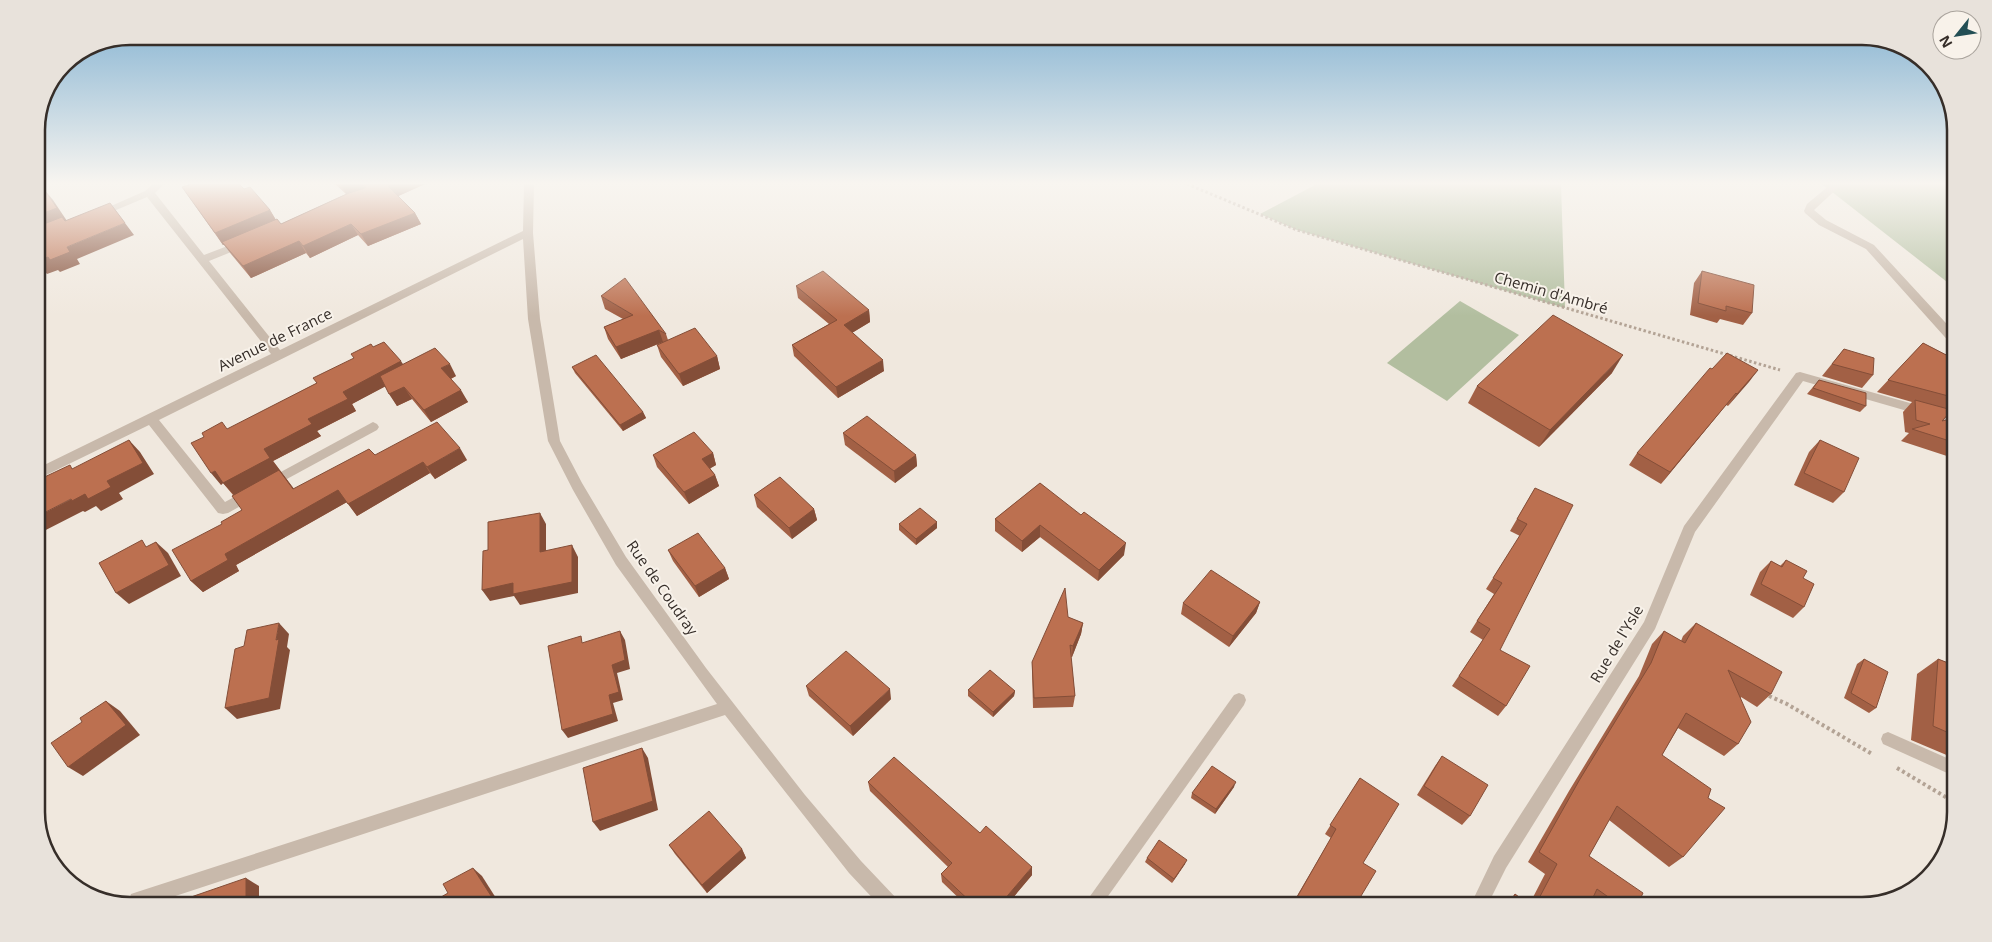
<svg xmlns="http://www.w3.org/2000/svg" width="1992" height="942" font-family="'Open Sans',sans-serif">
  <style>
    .green { fill: #b2be9f }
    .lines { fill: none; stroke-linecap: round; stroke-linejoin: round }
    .path-far1 { stroke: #b3a395; stroke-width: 3; stroke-dasharray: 2.5 2.5; stroke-linecap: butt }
    .path { stroke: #b3a395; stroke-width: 4; stroke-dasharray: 3 3; stroke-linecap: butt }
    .minor { fill: #c8b9ab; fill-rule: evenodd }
    .wall { fill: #a26045 }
    .shaded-wall { fill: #844e38 }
    .building { fill: #bc7050; stroke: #844e38 }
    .labels { text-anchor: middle; stroke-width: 4; stroke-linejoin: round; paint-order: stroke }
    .street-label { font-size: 15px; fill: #362e29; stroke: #f8f2ea }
    .rim { fill: none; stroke: #362e29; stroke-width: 2.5 }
  </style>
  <rect width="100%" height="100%" fill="#f0e8de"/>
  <!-- green -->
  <g class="green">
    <path d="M1317 184H1561L1565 308 1297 230 1260 214Z"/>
    <path d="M1822 184H1956V289Z"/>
    <path d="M1460 301 1519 335 1447 401 1387 363Z"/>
  </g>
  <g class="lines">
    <!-- path-far1 -->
    <path class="path-far1" d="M1187 184 1297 230 1780 370"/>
    <!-- path -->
    <g class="path">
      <path d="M1769 696 1787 704 1872 754"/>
      <path d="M1897 768 1949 799 1953 790"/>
      <path d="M1949 799 1955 816"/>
    </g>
    <!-- minor -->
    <g class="minor">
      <path d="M153 184H164L155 193 204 255 238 242H246L247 244 246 246 209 261 280 350 523 231 524 184H534L533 233 540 319 560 441 582 483 626 557 706 668 805 795 861 861 898 900 900 906H880L849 873 725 715 145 906H131L129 900 131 894 137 892 717 704 616 565 573 490 548 441 528 319 523 239 159 420 225 502 247 490H255L257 494 255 498 228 513 223 514 218 513 149 425 36 480V469L271 354 147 197 102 216H94L93 214 145 191Z"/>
      <path d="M1831 184H1842L1814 210 1826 220 1874 245 1956 334V346L1952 345 1866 249 1819 225 1805 213 1804 211 1807 204Z"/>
      <path d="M1800 372 1956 416V425L1803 381 1695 532 1655 629 1506 868 1487 906H1470L1494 856 1644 622 1684 526 1796 373Z"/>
      <path d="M373 422 377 424 379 427 377 430 274 486H266L264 483 266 480Z"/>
      <path d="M1239 693 1244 695 1246 700 1244 705 1101 906H1083L1234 695Z"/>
      <path d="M1888 732 1956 762V777L1883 744 1881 739 1883 734Z"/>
    </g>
  </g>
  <!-- wall -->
  <g class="wall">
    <path d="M335 184H425L398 196 415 213 421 224 368 246 358 235 310 258 306 253 251 278 231 254 224 245H223L182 187 189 185 244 189 270 210 276 220 281 224 346 194Z"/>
    <path d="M1702 271 1752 313 1743 325 1720 319 1717 323 1690 315 1694 283Z"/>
    <path d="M796 286 869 310 870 322 852 333 884 371 838 398 794 356 792 345 829 324 798 298Z"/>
    <path d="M601 296 666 334 668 340 717 356 720 369 683 386 661 357 657 345 663 342 621 359 608 339 604 327 623 319 605 309Z"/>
    <path d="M1923 343 1956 360V407L1942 421 1956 418V459L1901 441 1909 433 1905 432 1903 412 1912 402 1877 392Z"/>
    <path d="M373 347 403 364 456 376 451 379 468 402 431 422 412 399 397 406 385 386 352 404 356 411 317 431 321 436 273 461 294 489 375 455 467 460 435 479 430 473 357 516 347 502 236 565 239 571 203 592 191 581 222 524 242 510 233 495 223 483 221 485 228 429 317 383Z"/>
    <path d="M1844 349 1873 375 1862 388 1822 376Z"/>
    <path d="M572 367 643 412 646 418 623 431 575 373Z"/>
    <path d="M1758 370 1728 406 1726 405 1661 484 1629 465 1637 453Z"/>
    <path d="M1612 373 1539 447 1468 403 1477 386Z"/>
    <path d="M1819 380 1866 406 1860 412 1807 394Z"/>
    <path d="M843 433 916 455 917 466 895 483 845 445Z"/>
    <path d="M1820 440 1844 492 1833 503 1794 485 1809 452Z"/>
    <path d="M713 453 716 465 710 468 715 475 719 486 689 504 657 467 653 455Z"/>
    <path d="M1040 483 1124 555 1098 581 1040 537 1022 552 995 531V519Z"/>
    <path d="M1535 488 1500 650 1506 706 1498 716 1452 686 1483 640 1470 632 1494 594 1486 589 1520 536 1510 531Z"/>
    <path d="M754 495 814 509 817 520 792 539 757 507Z"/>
    <path d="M937 522V528L916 545 899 530V524Z"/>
    <path d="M668 550 725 568 729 579 699 597 673 561Z"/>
    <path d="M1786 560 1803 578 1804 607 1793 618 1750 595 1760 572 1771 561 1780 566Z"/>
    <path d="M1260 602 1256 613 1229 647 1181 614 1183 603Z"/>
    <path d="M1068 617 1083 623 1081 634 1072 657H1071L1075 696 1073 707 1033 708 1032 672V662Z"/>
    <path d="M1696 623 1771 694 1757 707 1741 697 1738 744 1724 756 1678 728 1662 755 1683 857 1669 867 1609 820 1589 856 1637 906H1594L1591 903 1589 906H1503L1515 894 1529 905 1545 874 1528 862 1569 791 1639 676 1652 644 1664 631 1681 641 1683 636Z"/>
    <path d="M1864 659 1876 708 1869 713 1844 698 1857 664Z"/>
    <path d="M1938 659 1956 666V759L1911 740 1917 674Z"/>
    <path d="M806 686 891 699 853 736 809 696Z"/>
    <path d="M968 690 1015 691 1014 696 993 717 968 696Z"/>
    <path d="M1442 756 1470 816 1462 825 1417 795 1435 766Z"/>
    <path d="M1360 778 1363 863 1355 906H1291L1331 838 1325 834Z"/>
    <path d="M868 782 980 833 1032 875 1006 906H1000L999 905 998 906H967L942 882 941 874 948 867 870 791Z"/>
    <path d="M1234 787 1215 814 1191 798 1192 793Z"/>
    <path d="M669 845 742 849 746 858 707 893 675 854Z"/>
    <path d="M1147 858 1185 864 1172 883 1145 862Z"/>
  </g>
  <!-- shaded-wall -->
  <g class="shaded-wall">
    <path d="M346 184H362L366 192 348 197 341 185Z"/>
    <path d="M393 184H425L394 198 388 186Z"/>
    <path d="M43 188 53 200 67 221 36 233V216Z"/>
    <path d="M270 210 277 222 223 245 215 233Z"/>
    <path d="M415 213 421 224 368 246 361 234Z"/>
    <path d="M125 223 134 235 77 259 80 264 60 272 58 270 47 274 36 262V260Z"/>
    <path d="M351 224 358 235 310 258 303 246Z"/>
    <path d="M299 241 306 253 251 278 243 266Z"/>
    <path d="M869 310 870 322 845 337 844 325Z"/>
    <path d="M659 330 663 342 621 359 616 347Z"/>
    <path d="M1623 355 1612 373 1539 447 1550 430Z"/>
    <path d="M717 356 720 369 683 386 679 374Z"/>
    <path d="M883 360 884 371 838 398 836 387Z"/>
    <path d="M401 361 409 374 352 404 356 411 317 431 321 436 273 461 303 501 234 495 223 483 221 485 211 473 308 419 343 392Z"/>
    <path d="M450 364 456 376 448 380 441 368Z"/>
    <path d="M1758 370 1749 382 1728 406 1737 394Z"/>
    <path d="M404 387 412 399 397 406 389 394Z"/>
    <path d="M461 390 468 402 431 422 424 410Z"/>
    <path d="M1736 393 1726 405 1661 484 1670 472Z"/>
    <path d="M643 412 646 418 623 431 620 425Z"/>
    <path d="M129 440 140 452 154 474 119 493 123 499 101 511 96 506 85 512 83 511 36 535V517L107 481Z"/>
    <path d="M460 448 467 460 435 479 427 467Z"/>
    <path d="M713 453 716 465 706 471 702 459Z"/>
    <path d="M916 455 917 466 895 483 894 471Z"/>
    <path d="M423 462 430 473 357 516 348 504Z"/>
    <path d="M715 475 719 486 689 504 684 492Z"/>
    <path d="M338 490 347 502 236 565 239 571 203 592 191 581 225 554Z"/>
    <path d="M814 509 817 520 792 539 789 528Z"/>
    <path d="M540 513 546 524V563L540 552Z"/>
    <path d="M937 522V528L916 545V539Z"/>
    <path d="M1040 525V537L1022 552V541Z"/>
    <path d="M156 542 168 553 181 576 129 604 116 593Z"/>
    <path d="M1126 543 1124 555 1098 581 1099 570Z"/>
    <path d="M572 545 578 557V593L520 605 514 596 490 601 482 590Z"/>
    <path d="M725 568 729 579 699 597 695 586Z"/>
    <path d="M1260 602 1256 613 1229 647 1233 636Z"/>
    <path d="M279 623 289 634 287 647 290 650 280 709 237 719 225 708 276 640Z"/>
    <path d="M1083 623 1081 634 1072 657 1073 646Z"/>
    <path d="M620 631 625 640 630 669 617 673 623 700 613 703 618 721 568 738 562 730 609 695 612 665Z"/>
    <path d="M890 689 891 699 853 736 850 726Z"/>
    <path d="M1015 691 1014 696 993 717V712Z"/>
    <path d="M106 701 120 711 140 735 83 776 68 767Z"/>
    <path d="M642 748 648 758 658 810 600 831 593 822Z"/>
    <path d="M1236 782 1234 787 1215 814 1216 809Z"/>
    <path d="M742 849 746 858 707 893 702 885Z"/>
    <path d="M1187 860 1185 864 1172 883 1174 879Z"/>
    <path d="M1032 867V875L1006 906H1003V901Z"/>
    <path d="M473 868 482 876 501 906H496Z"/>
    <path d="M246 878 259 886V906H246Z"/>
    <path d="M999 897V905L998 906H991Z"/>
  </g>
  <!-- building -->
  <g class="building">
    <path d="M188 184H239L244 189 250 187 270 210 215 233 182 187 189 185Z"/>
    <path d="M365 184H393L388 186 415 213 361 234 351 224 303 246 299 241 243 266 222 242 277 219 281 224 349 193 365 188Z"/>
    <path d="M43 188 57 208 36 216V190Z"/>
    <path d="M110 203 125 223 67 247 70 252 50 260 48 257 37 262 36 227 62 217 65 221Z"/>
    <path d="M823 271 869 310 844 325 883 360 836 387 792 345 837 320 796 286Z"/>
    <path d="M1702 271 1754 285 1752 313 1726 306V311L1698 303Z"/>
    <path d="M625 278 666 334 659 330 616 347 604 327 633 315 601 296Z"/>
    <path d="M1553 315 1623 355 1550 430 1477 386Z"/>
    <path d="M695 328 717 356 679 374 657 345Z"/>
    <path d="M384 342 401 361 343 392 348 399 308 419 312 424 264 449 270 458 223 483 215 471 211 473 191 443 204 437 202 433 222 422 227 429 317 383 313 378 354 358 351 354 371 344 373 347Z"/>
    <path d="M1923 343 1956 360V398L1888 380Z"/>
    <path d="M435 348 450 364 441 368 461 390 424 410 404 387 389 394 380 376Z"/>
    <path d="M1844 349 1874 358 1873 375 1832 364Z"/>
    <path d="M1727 353 1758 370 1737 394 1736 393 1670 472 1637 453 1710 368 1712 369Z"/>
    <path d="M596 355 643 412 620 425 572 367Z"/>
    <path d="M1819 380 1866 393V406L1813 388Z"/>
    <path d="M1915 400 1952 410 1942 421 1954 418H1956V443L1912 429 1930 424 1916 420Z"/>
    <path d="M867 416 916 455 894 471 843 433Z"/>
    <path d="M437 422 460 448 427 467 423 462 348 504 338 490 225 554 228 560 191 581 172 550 222 524 221 522 242 510 232 496 279 470 293 489 369 449 375 455Z"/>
    <path d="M694 432 713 453 702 459 715 475 684 492 653 455Z"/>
    <path d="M129 440 143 463 107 481 111 487 88 499 85 494 72 501 71 499 36 517V481L70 465 72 469Z"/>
    <path d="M1820 440 1859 458 1844 492 1804 473Z"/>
    <path d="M780 477 814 509 789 528 754 495Z"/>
    <path d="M1040 483 1081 515 1084 512 1126 543 1099 570 1040 525 1022 541 995 519Z"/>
    <path d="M1535 488 1573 505 1500 650 1530 666 1506 706 1459 676 1490 629 1477 621 1502 583 1493 578 1527 524 1517 519Z"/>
    <path d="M920 508 937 522 916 539 899 524Z"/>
    <path d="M540 513V552L572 545V582L513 594V583L482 590 483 551 488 550V522Z"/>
    <path d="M698 533 725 568 695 586 668 550Z"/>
    <path d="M142 540 146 547 156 542 169 565 116 593 99 563Z"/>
    <path d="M1786 560 1807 571 1803 578 1814 584 1804 607 1761 584 1771 561 1782 567Z"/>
    <path d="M1211 570 1260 602 1233 636 1183 603Z"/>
    <path d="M1065 588 1068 617 1083 623 1073 646 1070 645 1075 696 1034 698 1032 662Z"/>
    <path d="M279 623 276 640 279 639 269 698 225 708 235 649 244 646 247 630Z"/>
    <path d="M1696 623 1782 672 1771 694 1728 670 1751 722 1738 744 1686 713 1662 755 1711 789 1708 798 1725 808 1683 857 1617 806 1589 856 1643 893 1637 906H1621L1597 889 1589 906H1535L1557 864 1539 852 1580 779 1651 663 1664 631 1685 643Z"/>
    <path d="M620 631 625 660 612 665 619 692 609 695 613 714 562 730 548 646 581 636 582 643Z"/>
    <path d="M846 651 890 689 850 726 806 686Z"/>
    <path d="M1864 659 1888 672 1876 708 1851 693Z"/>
    <path d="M1938 659 1956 666V736L1933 726Z"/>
    <path d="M990 670 1015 691 993 712 968 690Z"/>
    <path d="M106 701 126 725 68 767 51 743 82 722 80 718Z"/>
    <path d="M642 748 653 801 593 822 583 768Z"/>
    <path d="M1442 756 1488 785 1470 816 1424 786Z"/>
    <path d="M894 757 980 833 986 826 1032 867 1003 901 999 897 991 906H975L941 874 952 863 868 782Z"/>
    <path d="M1212 766 1236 782 1216 809 1192 793Z"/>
    <path d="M1360 778 1399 804 1363 863 1376 871 1355 906H1292L1336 829 1330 825Z"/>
    <path d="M709 811 742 849 702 885 669 845Z"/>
    <path d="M1159 840 1187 860 1174 879 1147 858Z"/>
    <path d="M473 868 497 905 439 906 436 900 448 893 443 884Z"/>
    <path d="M246 878V906H165Z"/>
    <path d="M1515 894 1531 906H1509Z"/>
  </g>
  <!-- sky -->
  <linearGradient id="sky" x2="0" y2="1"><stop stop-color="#7eafd0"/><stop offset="0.58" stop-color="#f8f5f0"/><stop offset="1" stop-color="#f8f5f0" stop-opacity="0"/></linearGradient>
  <rect width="1992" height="316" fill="url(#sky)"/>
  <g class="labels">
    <!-- street labels -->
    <g class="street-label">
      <text transform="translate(1551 293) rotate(16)" y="5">Chemin d'Ambré</text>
      <text transform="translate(275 340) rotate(-26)" y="5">Avenue de France</text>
      <text transform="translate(662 588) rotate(55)" y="5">Rue de Coudray</text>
      <text transform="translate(1617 644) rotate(-59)" y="5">Rue de l'Ysle</text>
    </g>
  </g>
  <!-- crop -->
  <path d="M0 0H1992V942H0ZM130 45H1862A85 85 0 0 1 1947 130V812A85 85 0 0 1 1862 897H130A85 85 0 0 1 45 812V130A85 85 0 0 1 130 45Z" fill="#e8e2db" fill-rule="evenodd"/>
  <path class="rim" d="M130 45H1862A85 85 0 0 1 1947 130V812A85 85 0 0 1 1862 897H130A85 85 0 0 1 45 812V130A85 85 0 0 1 130 45Z"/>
  <!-- north arrow -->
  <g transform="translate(1957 35) rotate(240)"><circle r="24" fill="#f8f2ea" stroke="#aaa49d"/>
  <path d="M0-4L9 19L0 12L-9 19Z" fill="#224e54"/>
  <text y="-8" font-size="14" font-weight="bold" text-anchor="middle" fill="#362e29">N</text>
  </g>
</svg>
